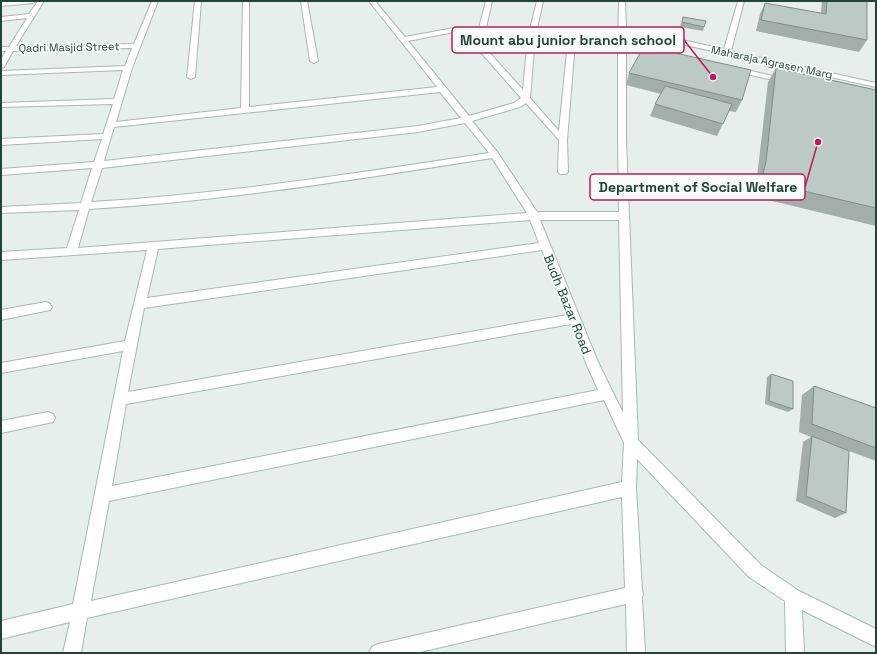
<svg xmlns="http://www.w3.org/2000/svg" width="877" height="654" font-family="'Space Grotesk',sans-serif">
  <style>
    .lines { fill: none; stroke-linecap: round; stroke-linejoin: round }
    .minor-casing { stroke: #a8b8b2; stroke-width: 2 }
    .minor { fill: #fff; fill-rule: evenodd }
    .wall { fill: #a1aea9 }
    .building { fill: #bbcac4; stroke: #838d89 }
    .labels { text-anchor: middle; stroke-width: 3.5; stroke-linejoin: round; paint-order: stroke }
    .far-street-label { font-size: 11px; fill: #24423a; stroke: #f7fbf9 }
    .street-label { font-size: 13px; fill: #24423a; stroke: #f7fbf9 }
    .leader { fill: none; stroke: #c2185b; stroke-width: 1.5 }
    .callout-dot { fill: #c2185b; stroke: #f7fbf9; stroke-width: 1.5 }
    .callout { fill: #f7fbf9; stroke: #c2185b; stroke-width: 1.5 }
    .callout-label { font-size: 14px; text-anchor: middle; font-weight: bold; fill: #24423a }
  </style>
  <rect width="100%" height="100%" fill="#e6efeb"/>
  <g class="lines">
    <!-- minor casing -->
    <g class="minor-casing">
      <g id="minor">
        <path d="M12 1H36L33 3 1 6V2Z"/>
        <path d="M38 1H44L16 46 134 44 152 1H158L132 68 116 122 241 108 243 1H249V107L437 87 369 1H375L405 37 454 28H479L486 1H492L486 28 529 33 537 1H543L536 33 618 41 619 1H625L626 28 724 49 738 1H744L731 51 876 83V87L626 32V43L661 50 662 52 658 54 626 47V139L638 440 761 565 799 591 876 629V647L802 610 804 653H786L785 601 749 577 637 459 636 488 642 590 643 594 642 597 645 653H627L626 604 416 653H369L372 647 378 644 625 588 622 497 87 618 81 653H63L70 622 1 639V621L73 604 123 351 1 373V363L125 341 147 250 1 260V252L67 248 79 210 1 213V207L81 203 92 168 1 175V169L94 162 102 139 1 145V139L103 134 113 104 1 107V103L114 99 123 70 1 75V71L125 66 132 48 13 51 4 67H1V59L6 51H1V47H9L27 18 1 21V17L29 14ZM454 32H463L521 98 514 103 469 116 408 41ZM471 32 528 37 523 90ZM535 37 568 41 559 131 530 98ZM575 42 618 46V139L619 212H537L498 153 472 121 520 107 526 103 559 140 558 172 560 174H566L568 172 567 140ZM440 92 461 118 418 126 104 161 114 127ZM465 123 489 153C357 173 225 194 91 202L102 168 418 132ZM492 158 527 213 78 248 89 209C225 201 358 179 492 158ZM530 220 539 243 147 298 158 249ZM540 220H619L623 413 598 362ZM542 250 567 315 128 392 144 308ZM571 324 586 363 598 390 112 486 126 404ZM604 400 624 443 622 482 91 601 109 501Z"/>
        <path d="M195 1H201L195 77 191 79 187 77Z"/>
        <path d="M301 1H307L318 61 314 63 310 61Z"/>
        <path d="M731 67H734L786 79 790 81 786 83 734 71 730 69Z"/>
        <path d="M46 302 50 304 52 307 50 310 1 320V310Z"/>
        <path d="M48 412 53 414 55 418 53 422 1 433V421Z"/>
      </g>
    </g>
    <!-- minor -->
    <use href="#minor" class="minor"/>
  </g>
  <!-- wall -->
  <g class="wall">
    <path d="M822 1H867V40L859 52 756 31 760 14 765 3 821 13Z"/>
    <path d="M683 17 704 27 703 31 680 27Z"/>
    <path d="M776 68 876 90V226L752 196 757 177 768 82Z"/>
    <path d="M629 73 742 100 736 112 729 111 717 136 650 116 655 104 661 94 626 85Z"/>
    <path d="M771 374 793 409 788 412 765 404 767 377Z"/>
    <path d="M814 386 876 408V461L849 451 846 513 835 518 796 501 803 442 811 437 799 432 802 395Z"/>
  </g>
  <!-- building -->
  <g class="building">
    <path d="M827 1H867V40L761 20 765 3 826 14Z"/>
    <path d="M683 17 706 21 704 27 682 22Z"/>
    <path d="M644 46 751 70 742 100 629 73Z"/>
    <path d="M776 68 876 90V208L761 181 766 162Z"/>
    <path d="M665 86 732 104 723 124 655 104Z"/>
    <path d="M771 374 793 381V409L769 401Z"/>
    <path d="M814 386 876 408V448L812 424Z"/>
    <path d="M812 436 849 451 846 513 806 496Z"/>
  </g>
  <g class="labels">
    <!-- far-street labels -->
    <g class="far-street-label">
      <text transform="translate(69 47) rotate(-1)" y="4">Qadri Masjid Street</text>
      <text transform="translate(772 62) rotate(12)" y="4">Maharaja Agrasen Marg</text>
    </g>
    <!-- street labels -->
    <g class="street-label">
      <text transform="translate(568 304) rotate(68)" y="5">Budh Bazar Road</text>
    </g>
  </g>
  <!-- callouts -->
  <path class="leader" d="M713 77L684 40M818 142L805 187"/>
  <g class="callout-dot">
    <circle cx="713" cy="77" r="4"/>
    <circle cx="818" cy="142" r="4"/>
  </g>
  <g class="callout">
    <rect x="452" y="27" width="232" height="26" rx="4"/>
    <rect x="590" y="174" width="215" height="26" rx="4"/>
  </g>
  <g class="callout-label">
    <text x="568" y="45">Mount abu junior branch school</text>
    <text x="698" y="192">Department of Social Welfare</text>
  </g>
  <!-- border -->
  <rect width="877" height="654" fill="none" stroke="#24423a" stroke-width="4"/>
</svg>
